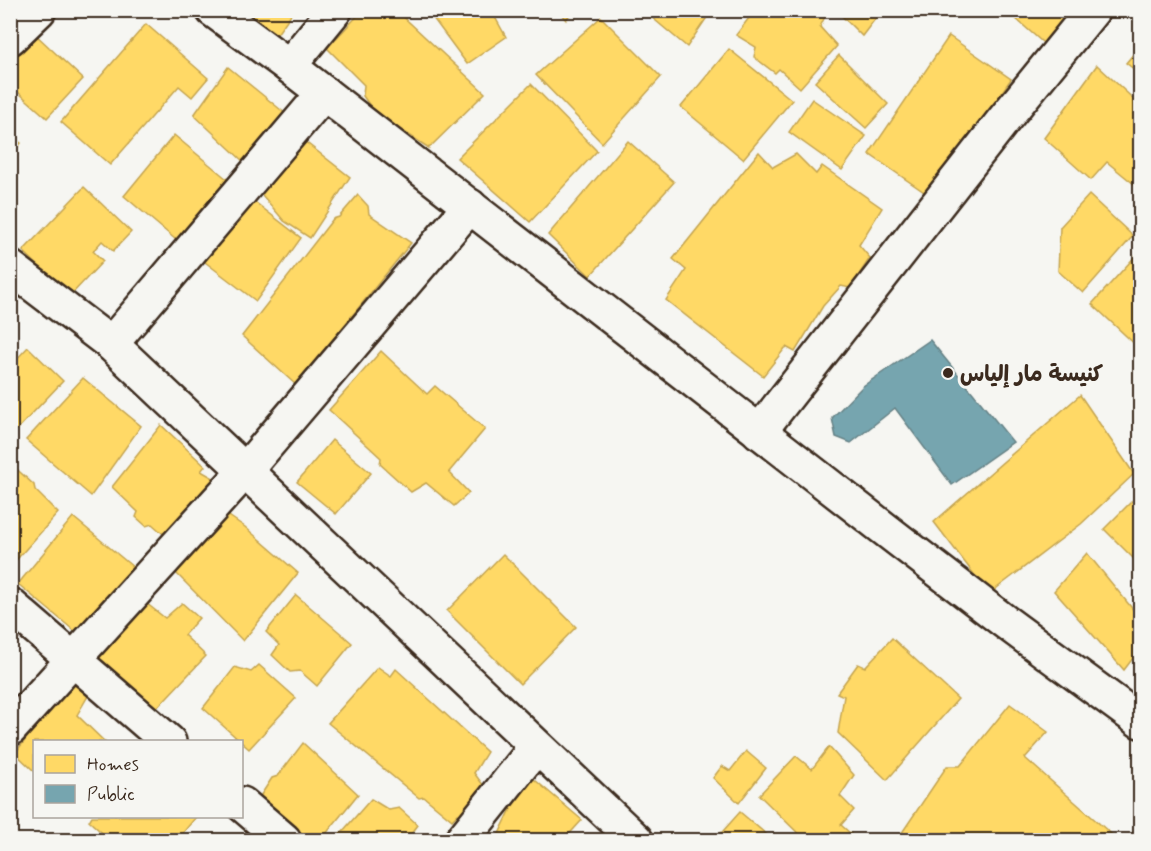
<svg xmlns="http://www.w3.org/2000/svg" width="1151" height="851" font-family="Mynerve,'Playpen Sans Arabic',sans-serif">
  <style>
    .homes { fill: #ffd966; stroke: #c4a450; stroke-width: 1.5 }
    .public { fill: #76a5af; stroke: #648084; stroke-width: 1.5 }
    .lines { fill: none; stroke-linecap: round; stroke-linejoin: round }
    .minor-casing { stroke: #3b2a1e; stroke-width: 38 }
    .tertiary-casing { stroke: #3b2a1e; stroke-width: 38 }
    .minor { stroke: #f6f6f2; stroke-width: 33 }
    .tertiary { stroke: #f6f6f2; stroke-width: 33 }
    .poi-dot { fill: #3b2a1e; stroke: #f6f6f2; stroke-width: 2 }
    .labels { text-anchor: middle; stroke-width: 6; stroke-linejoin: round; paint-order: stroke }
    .poi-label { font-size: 22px; font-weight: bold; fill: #3b2a1e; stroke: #f6f6f2; text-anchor: start }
  </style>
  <rect width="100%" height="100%" fill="#f6f6f2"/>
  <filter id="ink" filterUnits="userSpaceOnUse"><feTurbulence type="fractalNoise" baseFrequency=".0167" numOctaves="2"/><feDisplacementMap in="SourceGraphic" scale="12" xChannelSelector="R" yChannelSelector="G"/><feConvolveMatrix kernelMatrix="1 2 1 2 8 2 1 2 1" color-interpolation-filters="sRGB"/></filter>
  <g filter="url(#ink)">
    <!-- homes -->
    <g class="homes">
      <path d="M237 10H294L275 37Z"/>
      <path d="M363 10H396L485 93 429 148 375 113 363 96 364 85 327 48Z"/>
      <path d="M427 10H491L506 37 467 64Z"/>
      <path d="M558 10H573L566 20Z"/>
      <path d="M643 10H712L687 47Z"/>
      <path d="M755 10H828L820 27 837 46 800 88 779 69 775 73 754 57 756 47 736 35Z"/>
      <path d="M842 10H882L862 36 840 14Z"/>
      <path d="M1006 10H1079L1050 49Z"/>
      <path d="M601 17 661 77 602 143 536 75Z"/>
      <path d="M146 24 208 78 192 97 179 86 110 165 61 122Z"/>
      <path d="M34 33 83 79 47 118 10 85V58Z"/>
      <path d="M949 36 1011 79 930 196 869 154Z"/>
      <path d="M1140 46V74L1126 63Z"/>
      <path d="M729 49 792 100 743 159 681 107Z"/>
      <path d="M839 55 888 104 866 128 815 82Z"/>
      <path d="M1097 65 1140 105V189L1107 162 1091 180 1044 138Z"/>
      <path d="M228 67 286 114 247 165 194 115Z"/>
      <path d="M531 84 597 151 530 222 457 158Z"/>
      <path d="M812 99 866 136 842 170 789 132Z"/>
      <path d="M10 135 21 143 10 155Z"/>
      <path d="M174 135 233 184 182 245 124 196Z"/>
      <path d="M299 137 350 177 310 238 284 221 257 189Z"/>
      <path d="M628 141 674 182 590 276 548 235Z"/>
      <path d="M759 152 773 167 796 154 816 174 822 166 882 208 859 245 870 258 850 288 841 286 823 306 795 352 786 347 763 376 666 300 686 270 673 259Z"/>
      <path d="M84 187 131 232 113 251 102 241 93 251 103 261 70 296 23 251Z"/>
      <path d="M358 195 368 206 369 214 411 243 296 385 242 336 333 219 339 217Z"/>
      <path d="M1089 195 1133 236 1083 293 1058 271 1060 227Z"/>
      <path d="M251 199 301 238 256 301 201 259Z"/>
      <path d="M1140 251V349L1092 304Z"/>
      <path d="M28 347 63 381 10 437V366Z"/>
      <path d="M381 351 427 394 435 386 485 429 449 472 469 493 454 506 426 483 411 492 380 464 381 458 329 410Z"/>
      <path d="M83 378 141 426 91 496 26 440Z"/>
      <path d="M1080 395 1134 474 1081 524 989 594 934 522Z"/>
      <path d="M161 425 205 466 201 471 217 480 169 539 152 524 146 526 136 517 138 512 112 487Z"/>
      <path d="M332 440 371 473 336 514 297 482Z"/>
      <path d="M10 463 34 485 35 490 58 513 10 567Z"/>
      <path d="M1137 496 1140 499V565L1104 529Z"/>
      <path d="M223 512 245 527 298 573 243 641 174 571Z"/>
      <path d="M73 517 133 567 78 634 18 584Z"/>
      <path d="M1087 553 1140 618V649L1124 670 1054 591Z"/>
      <path d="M503 554 576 627 520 684 447 611Z"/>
      <path d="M296 595 352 643 317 686 300 671 290 672 272 655 279 645 266 632Z"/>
      <path d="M146 603 165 618 182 603 199 618 184 635 206 656 150 715 91 659Z"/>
      <path d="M892 638 958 699 887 780 838 733 844 696 837 693 858 664 865 667Z"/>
      <path d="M259 665 296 698 249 749 203 708 235 667 251 672Z"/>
      <path d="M378 667 391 676 396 669 487 752 474 773 487 790 464 816 458 814 452 820 424 797 419 798 328 723Z"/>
      <path d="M74 678 92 689 77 715 105 742H34V771L15 753Z"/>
      <path d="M1010 704 1048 732 1025 758 1118 840H897L947 766H960Z"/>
      <path d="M303 743 358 794 321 840H308L274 813 255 804 272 778 278 776Z"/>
      <path d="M829 747 854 775 840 796 854 810 841 825 851 834 844 840H805L759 795 796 756 812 769Z"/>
      <path d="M746 751 766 768 739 803 713 778 722 766 730 771Z"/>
      <path d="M528 774 582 820 564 840H496Z"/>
      <path d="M371 799 389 810 399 808 418 825 409 837 412 840H335Z"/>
      <path d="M740 812 773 840H715Z"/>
      <path d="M92 816H196V817L177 840H110L89 821Z"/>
    </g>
    <!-- public -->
    <path class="public" d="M930 340 1013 442 952 485 895 408 851 443 836 437 832 418 863 386Z"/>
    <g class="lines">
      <!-- minor casing -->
      <g class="minor-casing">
        <g id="minor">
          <path d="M10 38 39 10"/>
          <path d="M289 66 335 10"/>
          <path d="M10 267 111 344 636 840"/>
          <path d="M111 344 324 93"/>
          <path d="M759 432 1002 122 1093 10"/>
          <path d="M10 605 169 742"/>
          <path d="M10 729 244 472 470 206"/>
          <path d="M242 804 284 840"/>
          <path d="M462 840 536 747"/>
        </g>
      </g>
      <!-- tertiary casing -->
      <g class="tertiary-casing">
        <path id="tertiary" d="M213 10 289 66 891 534 1004 621 1140 721"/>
      </g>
      <!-- minor -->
      <use href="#minor" class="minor"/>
      <!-- tertiary -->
      <use href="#tertiary" class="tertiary"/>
    </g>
  </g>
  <!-- markers -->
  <circle class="poi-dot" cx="948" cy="373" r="6"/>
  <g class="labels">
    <!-- poi labels -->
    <g class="poi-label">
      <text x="960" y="381">كنيسة مار إلياس</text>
    </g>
  </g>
  <!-- margin -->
  <rect width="1151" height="851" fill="none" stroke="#f6f6f2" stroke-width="36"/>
  <rect x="18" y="18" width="1115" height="815" fill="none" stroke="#3b2a1e" stroke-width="2" filter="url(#ink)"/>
  <!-- legend -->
  <rect x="33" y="740" width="210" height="78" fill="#f6f6f2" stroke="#aba49d" stroke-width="1.5"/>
  <rect x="45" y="755" width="30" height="18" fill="#ffd966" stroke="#aba49d" stroke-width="1.5"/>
  <text x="87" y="770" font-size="18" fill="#3b2a1e">Homes</text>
  <rect x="45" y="785" width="30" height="18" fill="#76a5af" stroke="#aba49d" stroke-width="1.5"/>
  <text x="87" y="800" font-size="18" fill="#3b2a1e">Public</text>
</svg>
